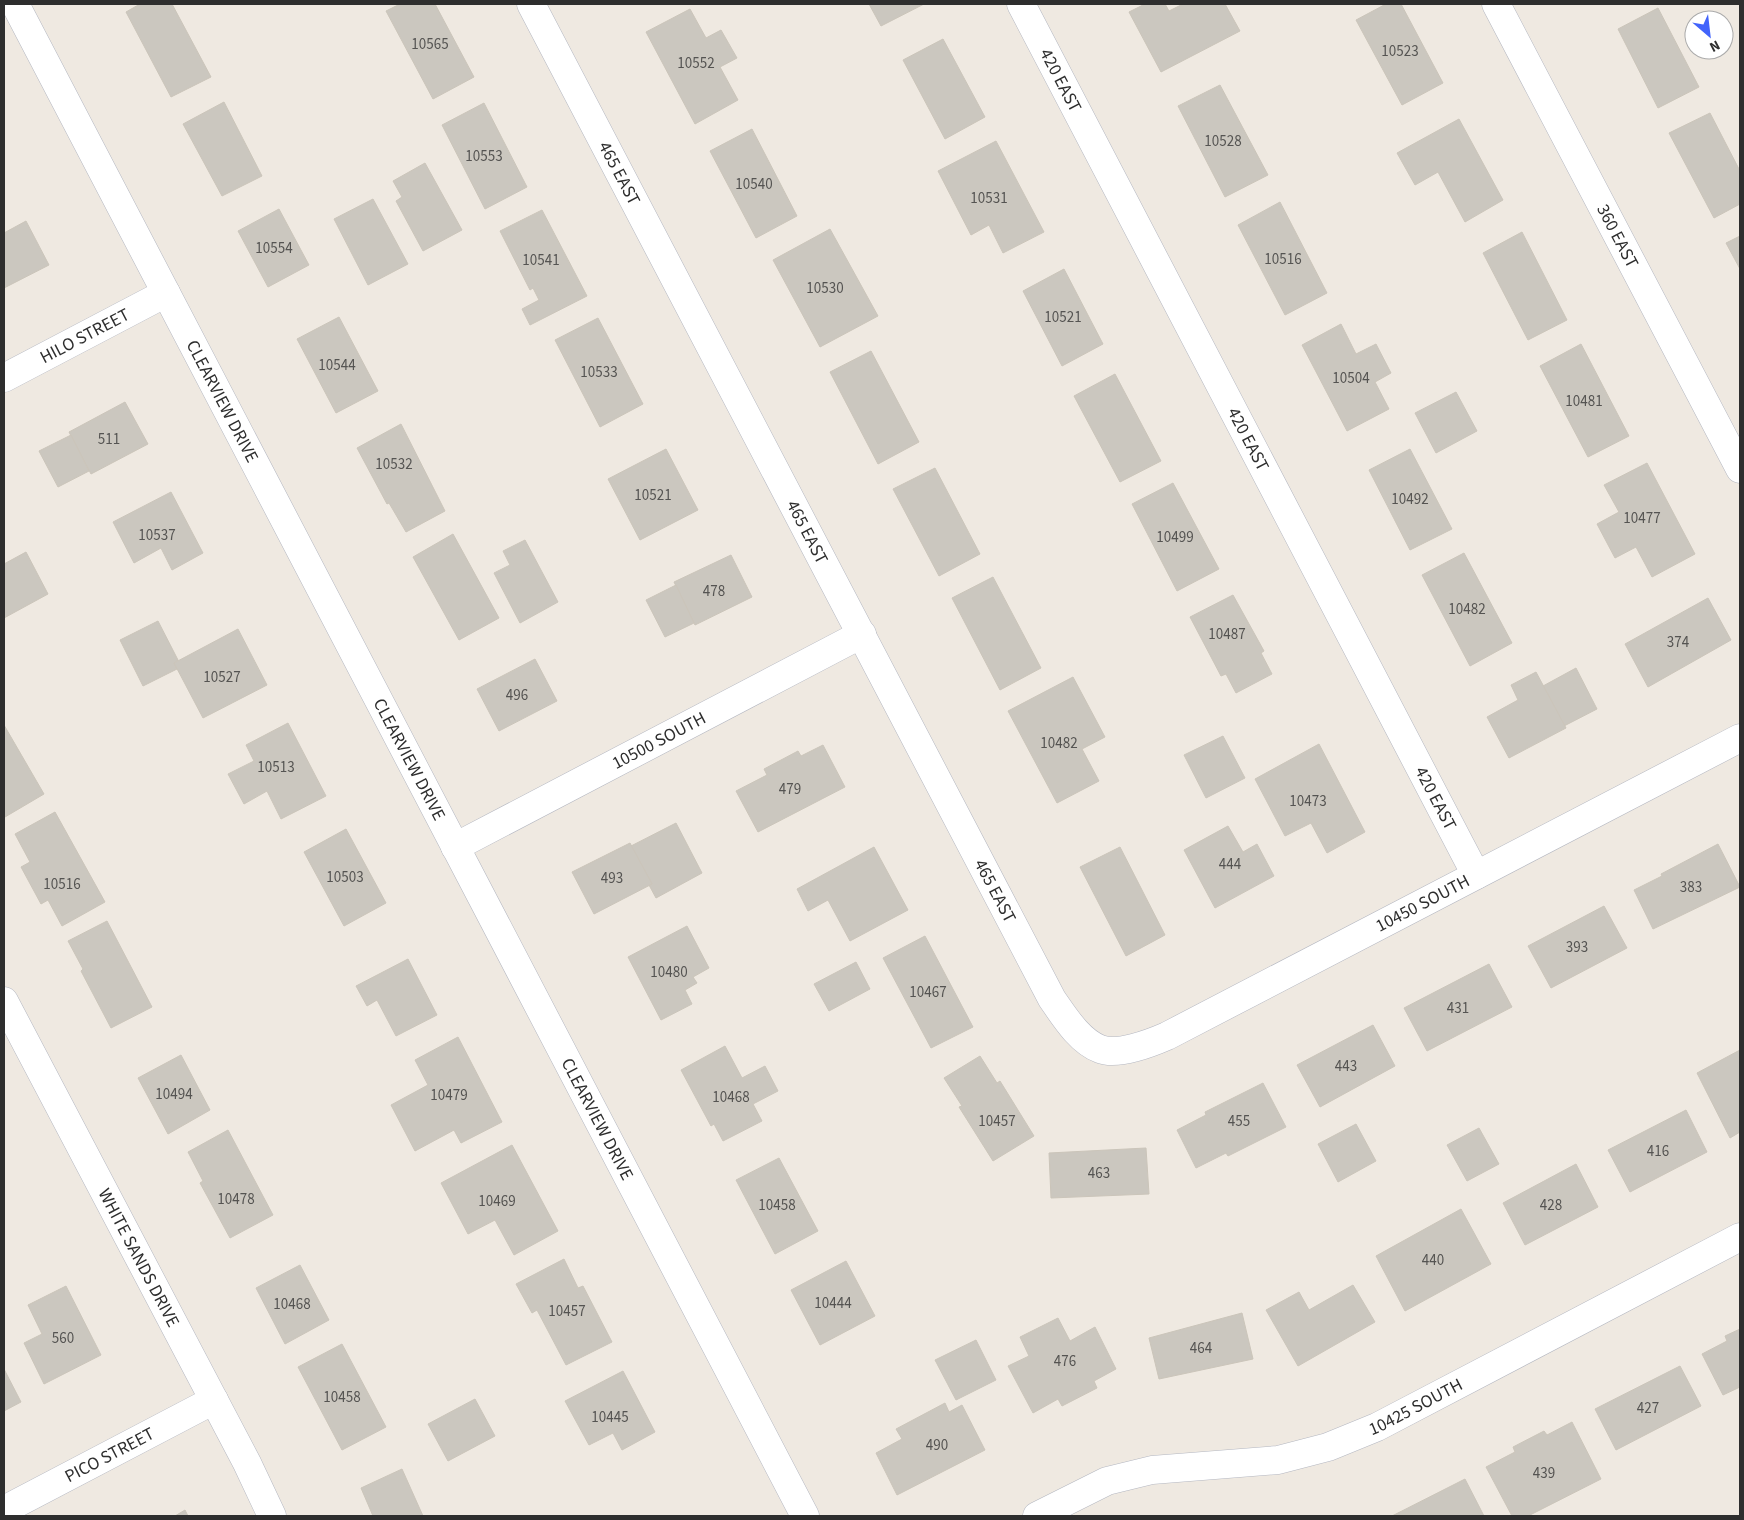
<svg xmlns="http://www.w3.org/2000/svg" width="1744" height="1520" font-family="'Source Sans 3',sans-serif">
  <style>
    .building { fill: #cbc7bf; stroke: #cbc5ba }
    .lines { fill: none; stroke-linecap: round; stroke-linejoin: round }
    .minor-casing { stroke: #b4b7c1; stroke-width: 29 }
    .minor { stroke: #fff; stroke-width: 28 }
    .labels { text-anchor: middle; stroke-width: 4.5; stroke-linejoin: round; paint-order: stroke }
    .number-label { font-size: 15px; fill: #555452 }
    .street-label { font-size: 18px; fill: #2e2e2e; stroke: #fff }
  </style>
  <rect width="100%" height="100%" fill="#efe9e1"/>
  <!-- building -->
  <g class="building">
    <path d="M140 4H172L211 77 171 97 126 12Z"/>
    <path d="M400 4H435L474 77 433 99 386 11Z"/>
    <path d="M869 4H924L881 26Z"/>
    <path d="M1145 4H1165L1169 11 1183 4H1225L1240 31 1161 72 1129 12Z"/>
    <path d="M1386 4H1401L1443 83 1402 105 1356 20Z"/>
    <path d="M1658 8 1699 87 1658 108 1618 29Z"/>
    <path d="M690 9 706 38 721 30 737 58 720 67 738 100 695 124 646 32Z"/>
    <path d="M943 39 985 117 945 139 903 60Z"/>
    <path d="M1220 85 1268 175 1225 197 1178 106Z"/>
    <path d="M224 102 262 176 222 196 183 124Z"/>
    <path d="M484 103 527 187 485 209 442 125Z"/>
    <path d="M1710 113 1740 171V204L1714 218 1669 133Z"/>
    <path d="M1459 119 1503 200 1465 222 1438 172 1415 185 1397 153Z"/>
    <path d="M752 129 797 216 756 238 710 151Z"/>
    <path d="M996 141 1044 232 1003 253 989 225 971 235 938 171Z"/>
    <path d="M425 163 462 230 423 251 396 201 402 197 393 181Z"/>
    <path d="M373 199 408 264 368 285 334 219Z"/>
    <path d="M1280 202 1327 293 1285 315 1238 225Z"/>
    <path d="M279 209 309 265 268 287 238 231Z"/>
    <path d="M542 210 587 296 530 325 522 309 539 300 533 288 530 290 500 231Z"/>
    <path d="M26 221 49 265 4 288V233Z"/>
    <path d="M830 229 878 316 820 347 773 260Z"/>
    <path d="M1522 232 1567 320 1528 340 1483 253Z"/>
    <path d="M1740 236V269L1726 243Z"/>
    <path d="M1064 269 1103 344 1062 366 1023 291Z"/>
    <path d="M339 317 378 391 336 413 297 339Z"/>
    <path d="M598 318 643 404 600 427 555 340Z"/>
    <path d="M1341 324 1356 354 1376 344 1391 373 1375 382 1389 409 1347 431 1302 345Z"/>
    <path d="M1581 344 1629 436 1588 457 1540 366Z"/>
    <path d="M871 351 919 442 878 464 830 372Z"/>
    <path d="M1115 374 1161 461 1120 482 1074 396Z"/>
    <path d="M1456 392 1477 431 1436 453 1415 413Z"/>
    <path d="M125 402 148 444 91 474 69 432Z"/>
    <path d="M401 424 445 511 406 532 389 503 387 504 357 448Z"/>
    <path d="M71 435 89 471 58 487 39 451Z"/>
    <path d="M666 449 698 510 640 540 608 479Z"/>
    <path d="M1410 449 1452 529 1410 550 1369 470Z"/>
    <path d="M1647 463 1695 554 1652 577 1636 547 1615 558 1597 524 1619 512 1604 485Z"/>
    <path d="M935 468 980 554 939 576 893 489Z"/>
    <path d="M1173 483 1219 569 1177 591 1132 504Z"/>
    <path d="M171 492 203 553 172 570 161 548 134 563 113 522Z"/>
    <path d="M453 534 499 618 459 640 413 557Z"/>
    <path d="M525 540 558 602 520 623 494 573 510 565 503 551Z"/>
    <path d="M26 552 48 594 4 618V564Z"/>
    <path d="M1464 553 1512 643 1470 666 1422 575Z"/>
    <path d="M731 555 752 597 695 625 674 582Z"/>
    <path d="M993 577 1041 668 1000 690 952 598Z"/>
    <path d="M676 585 694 623 665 637 646 600Z"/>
    <path d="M1233 595 1264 651 1261 653 1272 674 1236 693 1226 674 1221 676 1190 617Z"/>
    <path d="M1708 598 1731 640 1648 687 1625 644Z"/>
    <path d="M158 621 178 660 174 663 177 669 143 686 120 640Z"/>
    <path d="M238 629 267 685 203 718 174 663Z"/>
    <path d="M535 659 557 701 499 731 477 689Z"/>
    <path d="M1576 668 1597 709 1564 726 1543 686Z"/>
    <path d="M1536 672 1566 728 1509 758 1487 717 1518 700 1511 685Z"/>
    <path d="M1073 677 1105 737 1082 749 1099 781 1057 803 1008 711Z"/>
    <path d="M288 723 326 796 281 819 267 791 244 804 228 774 254 761 246 745Z"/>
    <path d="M4 725 44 794 5 817 4 815Z"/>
    <path d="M1223 736 1245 778 1206 798 1184 755Z"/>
    <path d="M1319 744 1365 832 1327 853 1311 823 1285 836 1255 779Z"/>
    <path d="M823 745 845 787 758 832 736 791 767 775 764 769 798 751 801 756Z"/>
    <path d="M55 812 105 902 62 926 48 900 41 904 21 867 30 862 15 834Z"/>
    <path d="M676 823 702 873 656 898 649 885 652 884 631 846Z"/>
    <path d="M1228 826 1243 852 1257 844 1274 876 1215 908 1184 850Z"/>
    <path d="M346 829 386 903 344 926 304 852Z"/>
    <path d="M630 843 652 884 594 914 572 872Z"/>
    <path d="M1718 844 1740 887 1653 929 1634 890 1662 876 1661 874Z"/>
    <path d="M874 847 908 910 850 941 828 900 808 911 797 889Z"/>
    <path d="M1120 847 1165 935 1126 956 1080 867Z"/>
    <path d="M1604 906 1627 948 1551 988 1528 946Z"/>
    <path d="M107 921 152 1007 111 1028 81 971 83 969 68 941Z"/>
    <path d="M687 926 709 968 693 977 697 983 685 990 692 1004 661 1020 628 957Z"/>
    <path d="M925 936 973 1027 931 1048 883 958Z"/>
    <path d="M408 959 437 1015 396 1036 377 1000 367 1006 356 986Z"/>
    <path d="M856 962 870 989 829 1011 814 984Z"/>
    <path d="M1489 964 1512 1007 1427 1051 1404 1008Z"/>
    <path d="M1373 1025 1395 1066 1320 1107 1297 1065Z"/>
    <path d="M458 1037 502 1122 461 1143 454 1130 415 1151 391 1105 428 1085 415 1060Z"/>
    <path d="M725 1046 742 1078 765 1066 778 1091 753 1104 762 1121 723 1141 714 1124 711 1126 681 1070Z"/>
    <path d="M1740 1050V1132L1730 1138 1697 1073Z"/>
    <path d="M181 1055 210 1110 168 1134 138 1078Z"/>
    <path d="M980 1056 997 1083 1000 1081 1034 1136 993 1161 959 1107 962 1106 944 1078Z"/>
    <path d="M1263 1083 1286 1127 1228 1156 1226 1153 1196 1168 1177 1130 1206 1115 1205 1112Z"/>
    <path d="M1686 1110 1707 1152 1630 1192 1608 1150Z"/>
    <path d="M1356 1124 1376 1161 1338 1182 1318 1144Z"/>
    <path d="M1479 1128 1499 1164 1467 1181 1447 1145Z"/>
    <path d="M228 1130 273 1215 230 1238 200 1183 203 1181 188 1152Z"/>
    <path d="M512 1145 558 1231 514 1255 495 1220 468 1234 441 1183Z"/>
    <path d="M1146 1148 1149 1194 1051 1198 1049 1153Z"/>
    <path d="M779 1158 818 1231 775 1254 736 1180Z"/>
    <path d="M1576 1164 1598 1207 1525 1245 1503 1203Z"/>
    <path d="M1461 1209 1491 1264 1405 1311 1376 1256Z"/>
    <path d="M564 1259 578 1288 583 1286 612 1342 566 1365 537 1310 532 1313 516 1284Z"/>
    <path d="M846 1261 875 1316 820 1345 791 1290Z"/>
    <path d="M300 1265 329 1320 285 1344 256 1288Z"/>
    <path d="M1353 1285 1375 1322 1298 1366 1266 1310 1299 1292 1309 1310Z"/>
    <path d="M66 1286 101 1355 44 1384 24 1343 42 1334 28 1305Z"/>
    <path d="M1242 1313 1253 1359 1159 1379 1149 1338Z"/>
    <path d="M1058 1318 1070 1341 1095 1327 1116 1369 1094 1381 1097 1388 1062 1406 1058 1399 1033 1413 1008 1366 1029 1356 1020 1337Z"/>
    <path d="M1740 1329V1387L1723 1395 1702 1354 1727 1341 1725 1336Z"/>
    <path d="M976 1340 996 1380 956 1400 935 1360Z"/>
    <path d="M342 1344 386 1427 342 1450 298 1367Z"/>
    <path d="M1680 1366 1701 1406 1616 1450 1595 1409Z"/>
    <path d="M4 1369 21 1402 4 1411Z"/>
    <path d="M623 1371 655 1432 622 1450 613 1433 589 1445 565 1401Z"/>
    <path d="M475 1399 495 1436 448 1461 428 1424Z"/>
    <path d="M945 1403 949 1412 962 1405 985 1450 897 1495 876 1453 902 1439 896 1429Z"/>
    <path d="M1572 1422 1601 1479 1528 1516H1512L1486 1467 1515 1452 1513 1447 1544 1431 1547 1435Z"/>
    <path d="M402 1469 423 1516H373L361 1488Z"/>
    <path d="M1465 1479 1484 1516H1392Z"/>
    <path d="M185 1510 188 1516H175Z"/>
  </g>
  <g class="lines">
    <!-- minor casing -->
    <g class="minor-casing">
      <g id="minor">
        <path id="s1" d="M15 4 805 1516"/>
        <path id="s2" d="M531 4 1052 999C1064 1016 1079 1041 1100 1049 1117 1056 1151 1043 1167 1036L1740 738"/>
        <path id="s3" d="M1021 4 1476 875"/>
        <path id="s4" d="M1496 4 1740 469"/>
        <path id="s5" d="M4 378 166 293"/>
        <path id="s6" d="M455 847 862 634"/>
        <path id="s7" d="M4 1001 247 1463 272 1516"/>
        <path id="s8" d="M4 1510 214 1400"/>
        <path id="s9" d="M1037 1516 1107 1481 1152 1470 1278 1460 1328 1447 1377 1427 1740 1237"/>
      </g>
    </g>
    <!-- minor -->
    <use href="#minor" class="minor"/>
  </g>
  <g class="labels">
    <!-- number labels -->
    <g class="number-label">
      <text x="430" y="49">10565</text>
      <text x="1400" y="56">10523</text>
      <text x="696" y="68">10552</text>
      <text x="1223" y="146">10528</text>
      <text x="484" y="161">10553</text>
      <text x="754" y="189">10540</text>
      <text x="989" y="203">10531</text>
      <text x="274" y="253">10554</text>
      <text x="1283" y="264">10516</text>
      <text x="541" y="265">10541</text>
      <text x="825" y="293">10530</text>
      <text x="1063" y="322">10521</text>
      <text x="337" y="370">10544</text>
      <text x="599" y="377">10533</text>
      <text x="1351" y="383">10504</text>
      <text x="1584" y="406">10481</text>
      <text x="109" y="444">511</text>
      <text x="394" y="469">10532</text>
      <text x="653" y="500">10521</text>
      <text x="1410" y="504">10492</text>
      <text x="1642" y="523">10477</text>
      <text x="157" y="540">10537</text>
      <text x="1175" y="542">10499</text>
      <text x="714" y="596">478</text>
      <text x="1467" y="614">10482</text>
      <text x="1227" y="639">10487</text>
      <text x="1678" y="647">374</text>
      <text x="222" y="682">10527</text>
      <text x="517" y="700">496</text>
      <text x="1059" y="748">10482</text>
      <text x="276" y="772">10513</text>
      <text x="790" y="794">479</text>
      <text x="1308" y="806">10473</text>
      <text x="1230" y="869">444</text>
      <text x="345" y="882">10503</text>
      <text x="612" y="883">493</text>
      <text x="62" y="889">10516</text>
      <text x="1691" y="892">383</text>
      <text x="1577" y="952">393</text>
      <text x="669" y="977">10480</text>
      <text x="928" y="997">10467</text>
      <text x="1458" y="1013">431</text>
      <text x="1346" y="1071">443</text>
      <text x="174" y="1099">10494</text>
      <text x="449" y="1100">10479</text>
      <text x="731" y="1102">10468</text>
      <text x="997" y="1126">10457</text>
      <text x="1239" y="1126">455</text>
      <text x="1658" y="1156">416</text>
      <text x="1099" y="1178">463</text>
      <text x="236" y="1204">10478</text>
      <text x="497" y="1206">10469</text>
      <text x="777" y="1210">10458</text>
      <text x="1551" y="1210">428</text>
      <text x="1433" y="1265">440</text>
      <text x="833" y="1308">10444</text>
      <text x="292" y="1309">10468</text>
      <text x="567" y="1316">10457</text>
      <text x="63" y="1343">560</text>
      <text x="1201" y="1353">464</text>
      <text x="1065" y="1366">476</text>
      <text x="342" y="1402">10458</text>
      <text x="1648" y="1413">427</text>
      <text x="610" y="1422">10445</text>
      <text x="937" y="1450">490</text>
      <text x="1544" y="1478">439</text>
    </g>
    <!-- street labels -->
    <g class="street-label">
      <text dy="6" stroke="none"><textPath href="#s3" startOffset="86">420 EAST</textPath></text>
      <text dy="6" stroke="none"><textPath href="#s2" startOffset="191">465 EAST</textPath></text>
      <text dy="6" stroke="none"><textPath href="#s4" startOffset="262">360 EAST</textPath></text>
      <text dy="6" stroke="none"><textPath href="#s5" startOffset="91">HILO STREET</textPath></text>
      <text dy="6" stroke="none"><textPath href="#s1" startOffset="448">CLEARVIEW DRIVE</textPath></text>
      <text dy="6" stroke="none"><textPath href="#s3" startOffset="491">420 EAST</textPath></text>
      <text dy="6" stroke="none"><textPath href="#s2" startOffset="596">465 EAST</textPath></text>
      <text dy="6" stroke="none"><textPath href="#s6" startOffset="230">10500 SOUTH</textPath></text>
      <text dy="6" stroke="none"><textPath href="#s1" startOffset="852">CLEARVIEW DRIVE</textPath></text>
      <text dy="6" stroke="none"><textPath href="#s3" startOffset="896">420 EAST</textPath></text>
      <text dy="6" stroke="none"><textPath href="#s2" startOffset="1001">465 EAST</textPath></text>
      <text dy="6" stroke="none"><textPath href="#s2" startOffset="1551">10450 SOUTH</textPath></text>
      <text dy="6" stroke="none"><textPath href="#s1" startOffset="1258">CLEARVIEW DRIVE</textPath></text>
      <text dy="6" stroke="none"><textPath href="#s7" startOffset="290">WHITE SANDS DRIVE</textPath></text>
      <text dy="6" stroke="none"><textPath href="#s9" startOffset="399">10425 SOUTH</textPath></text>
      <text dy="6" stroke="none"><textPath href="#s8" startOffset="119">PICO STREET</textPath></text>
    </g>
  </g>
  <!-- border -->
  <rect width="1744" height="1520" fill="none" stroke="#2e2e2e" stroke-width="10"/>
  <!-- north arrow -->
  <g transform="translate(1709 35) rotate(152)"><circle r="24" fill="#ffffff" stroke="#ababab"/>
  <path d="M0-4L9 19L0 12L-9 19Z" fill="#4264fb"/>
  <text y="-8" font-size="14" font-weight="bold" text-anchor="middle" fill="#2e2e2e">N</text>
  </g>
</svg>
